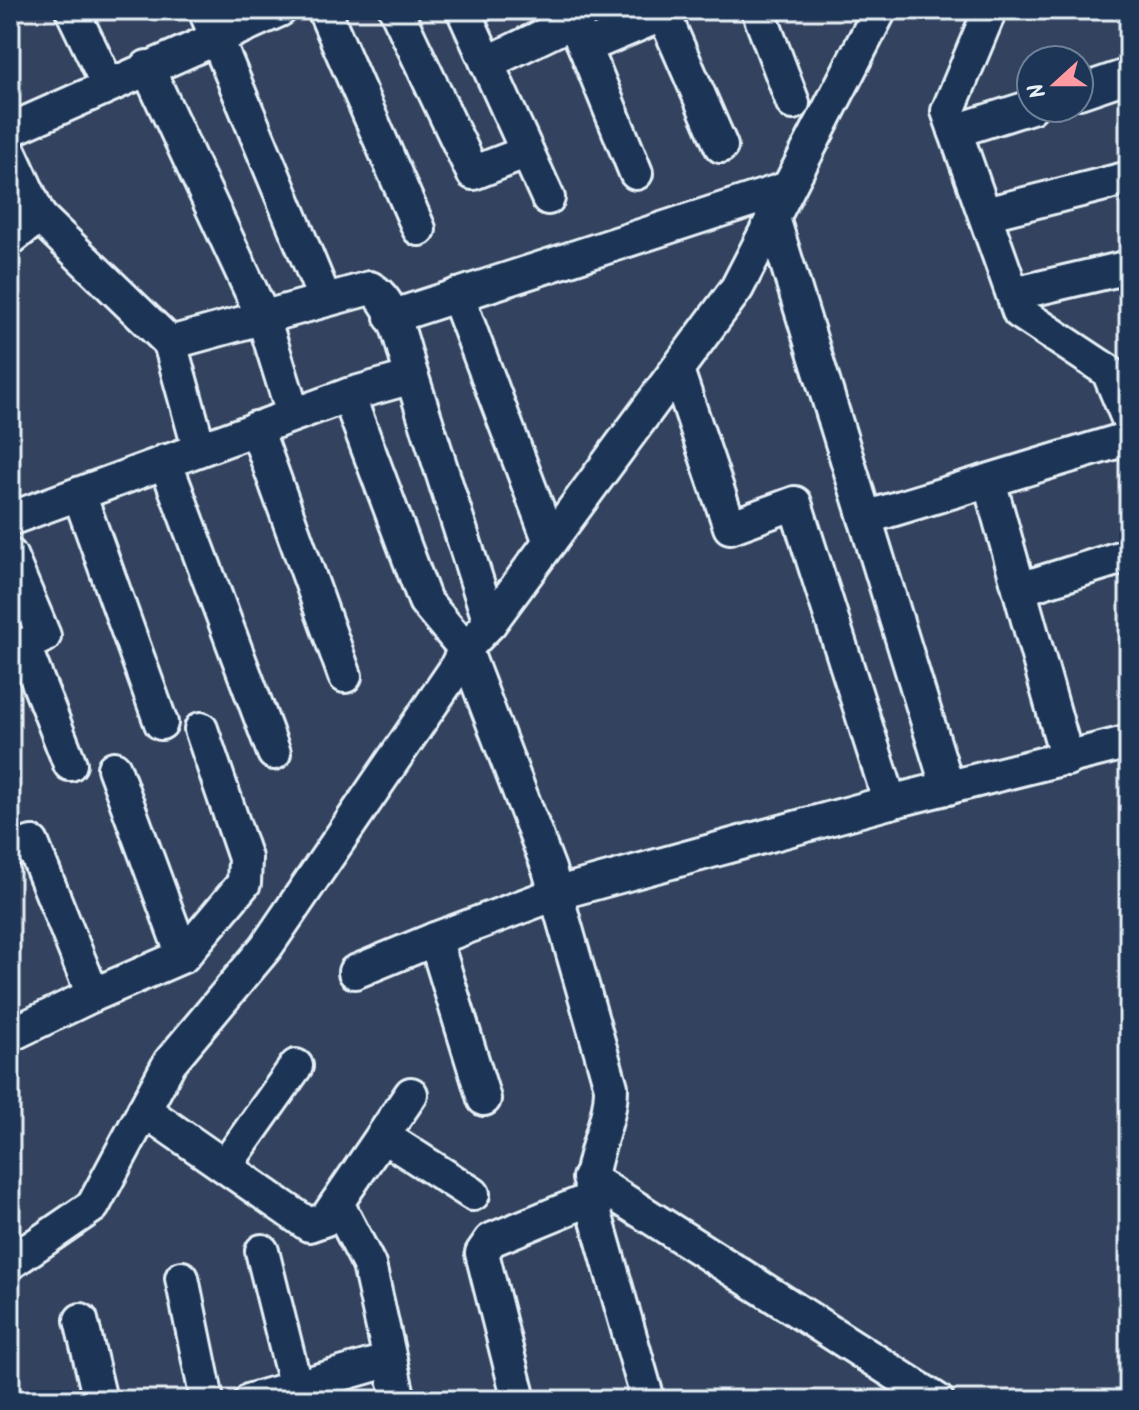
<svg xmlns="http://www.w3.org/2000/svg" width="1139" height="1410" font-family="Kalam,sans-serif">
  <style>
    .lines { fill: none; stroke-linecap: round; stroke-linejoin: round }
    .minor-casing { stroke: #e8f1f8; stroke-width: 38 }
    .minor { stroke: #1d3557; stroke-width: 32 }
  </style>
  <rect width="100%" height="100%" fill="#33435f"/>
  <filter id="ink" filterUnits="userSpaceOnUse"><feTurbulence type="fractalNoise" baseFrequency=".0125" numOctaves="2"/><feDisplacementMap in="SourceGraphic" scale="16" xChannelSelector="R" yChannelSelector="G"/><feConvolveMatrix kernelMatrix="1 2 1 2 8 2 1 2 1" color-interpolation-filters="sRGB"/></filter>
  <g filter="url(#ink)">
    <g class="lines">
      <!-- minor casing -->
      <g class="minor-casing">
        <g id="minor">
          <path d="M72 10 108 85"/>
          <path d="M205 10 325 300"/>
          <path d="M324 10 419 229"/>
          <path d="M396 10 473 173 527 152"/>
          <path d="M463 10 548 198"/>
          <path d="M568 10 585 47 673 10"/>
          <path d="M662 10 721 146"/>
          <path d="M758 10 793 103"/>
          <path d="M990 10 948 111 1019 312 1108 371 1129 421"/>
          <path d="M585 47 636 173"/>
          <path d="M487 63 574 21"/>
          <path d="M147 67 263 317 293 414"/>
          <path d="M1079 92 1129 75"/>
          <path d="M10 130 280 10"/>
          <path d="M955 131 1031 107"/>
          <path d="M10 153 39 216 10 239"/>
          <path d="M985 214 1129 178"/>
          <path d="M39 216 170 343 370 288C396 301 403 351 412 377"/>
          <path d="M773 218 948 788"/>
          <path d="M1013 294 1129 267"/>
          <path d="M457 295 550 542"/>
          <path d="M391 317 788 188"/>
          <path d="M170 343 199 448"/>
          <path d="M677 370 730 527 795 503 890 802 1129 742"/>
          <path d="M348 395 425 601 465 649 549 869 611 1087C611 1126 587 1160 591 1199L648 1400"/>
          <path d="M256 428 345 676"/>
          <path d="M165 461 274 753"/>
          <path d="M989 481 1067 759"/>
          <path d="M79 494 161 723"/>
          <path d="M865 518 1129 438"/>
          <path d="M10 519 348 395 412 377 490 623"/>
          <path d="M10 555 44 636 10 652"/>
          <path d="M1020 589 1129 555"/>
          <path d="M24 646 70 764"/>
          <path d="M114 768 183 956"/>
          <path d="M10 850 32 843 93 995 10 1035"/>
          <path d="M355 972 435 939"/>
          <path d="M93 995 183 956 244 883 245 858 201 729"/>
          <path d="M484 1099 435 939 558 893 890 802"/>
          <path d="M144 1110 309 1225 326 1219 411 1094"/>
          <path d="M383 1136 473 1194"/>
          <path d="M226 1165 296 1066"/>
          <path d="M589 1178 937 1400"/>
          <path d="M337 1203 369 1265 399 1400"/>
          <path d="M262 1251 299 1400"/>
          <path d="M10 1263 93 1206 170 1062 266 947 454 671 465 649 490 623 737 288 880 10"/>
          <path d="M182 1278 207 1400"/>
          <path d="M81 1320 100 1400"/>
          <path d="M251 1400 390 1360"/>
          <path d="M519 1400 482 1253 491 1240 591 1199"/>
        </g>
      </g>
      <!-- minor -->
      <use href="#minor" class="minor"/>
    </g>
  </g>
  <!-- margin -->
  <rect width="1139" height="1410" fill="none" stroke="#1d3557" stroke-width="40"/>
  <rect x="20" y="20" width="1099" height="1370" fill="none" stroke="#e8f1f8" stroke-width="3" filter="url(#ink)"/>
  <!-- north arrow -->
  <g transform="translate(1055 84) rotate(249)"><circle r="38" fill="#1d3557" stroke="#6e8097" stroke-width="2"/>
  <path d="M0-6L14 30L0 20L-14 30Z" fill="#ff9aa2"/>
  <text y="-12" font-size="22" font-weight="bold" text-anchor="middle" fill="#e8f1f8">N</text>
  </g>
</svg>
